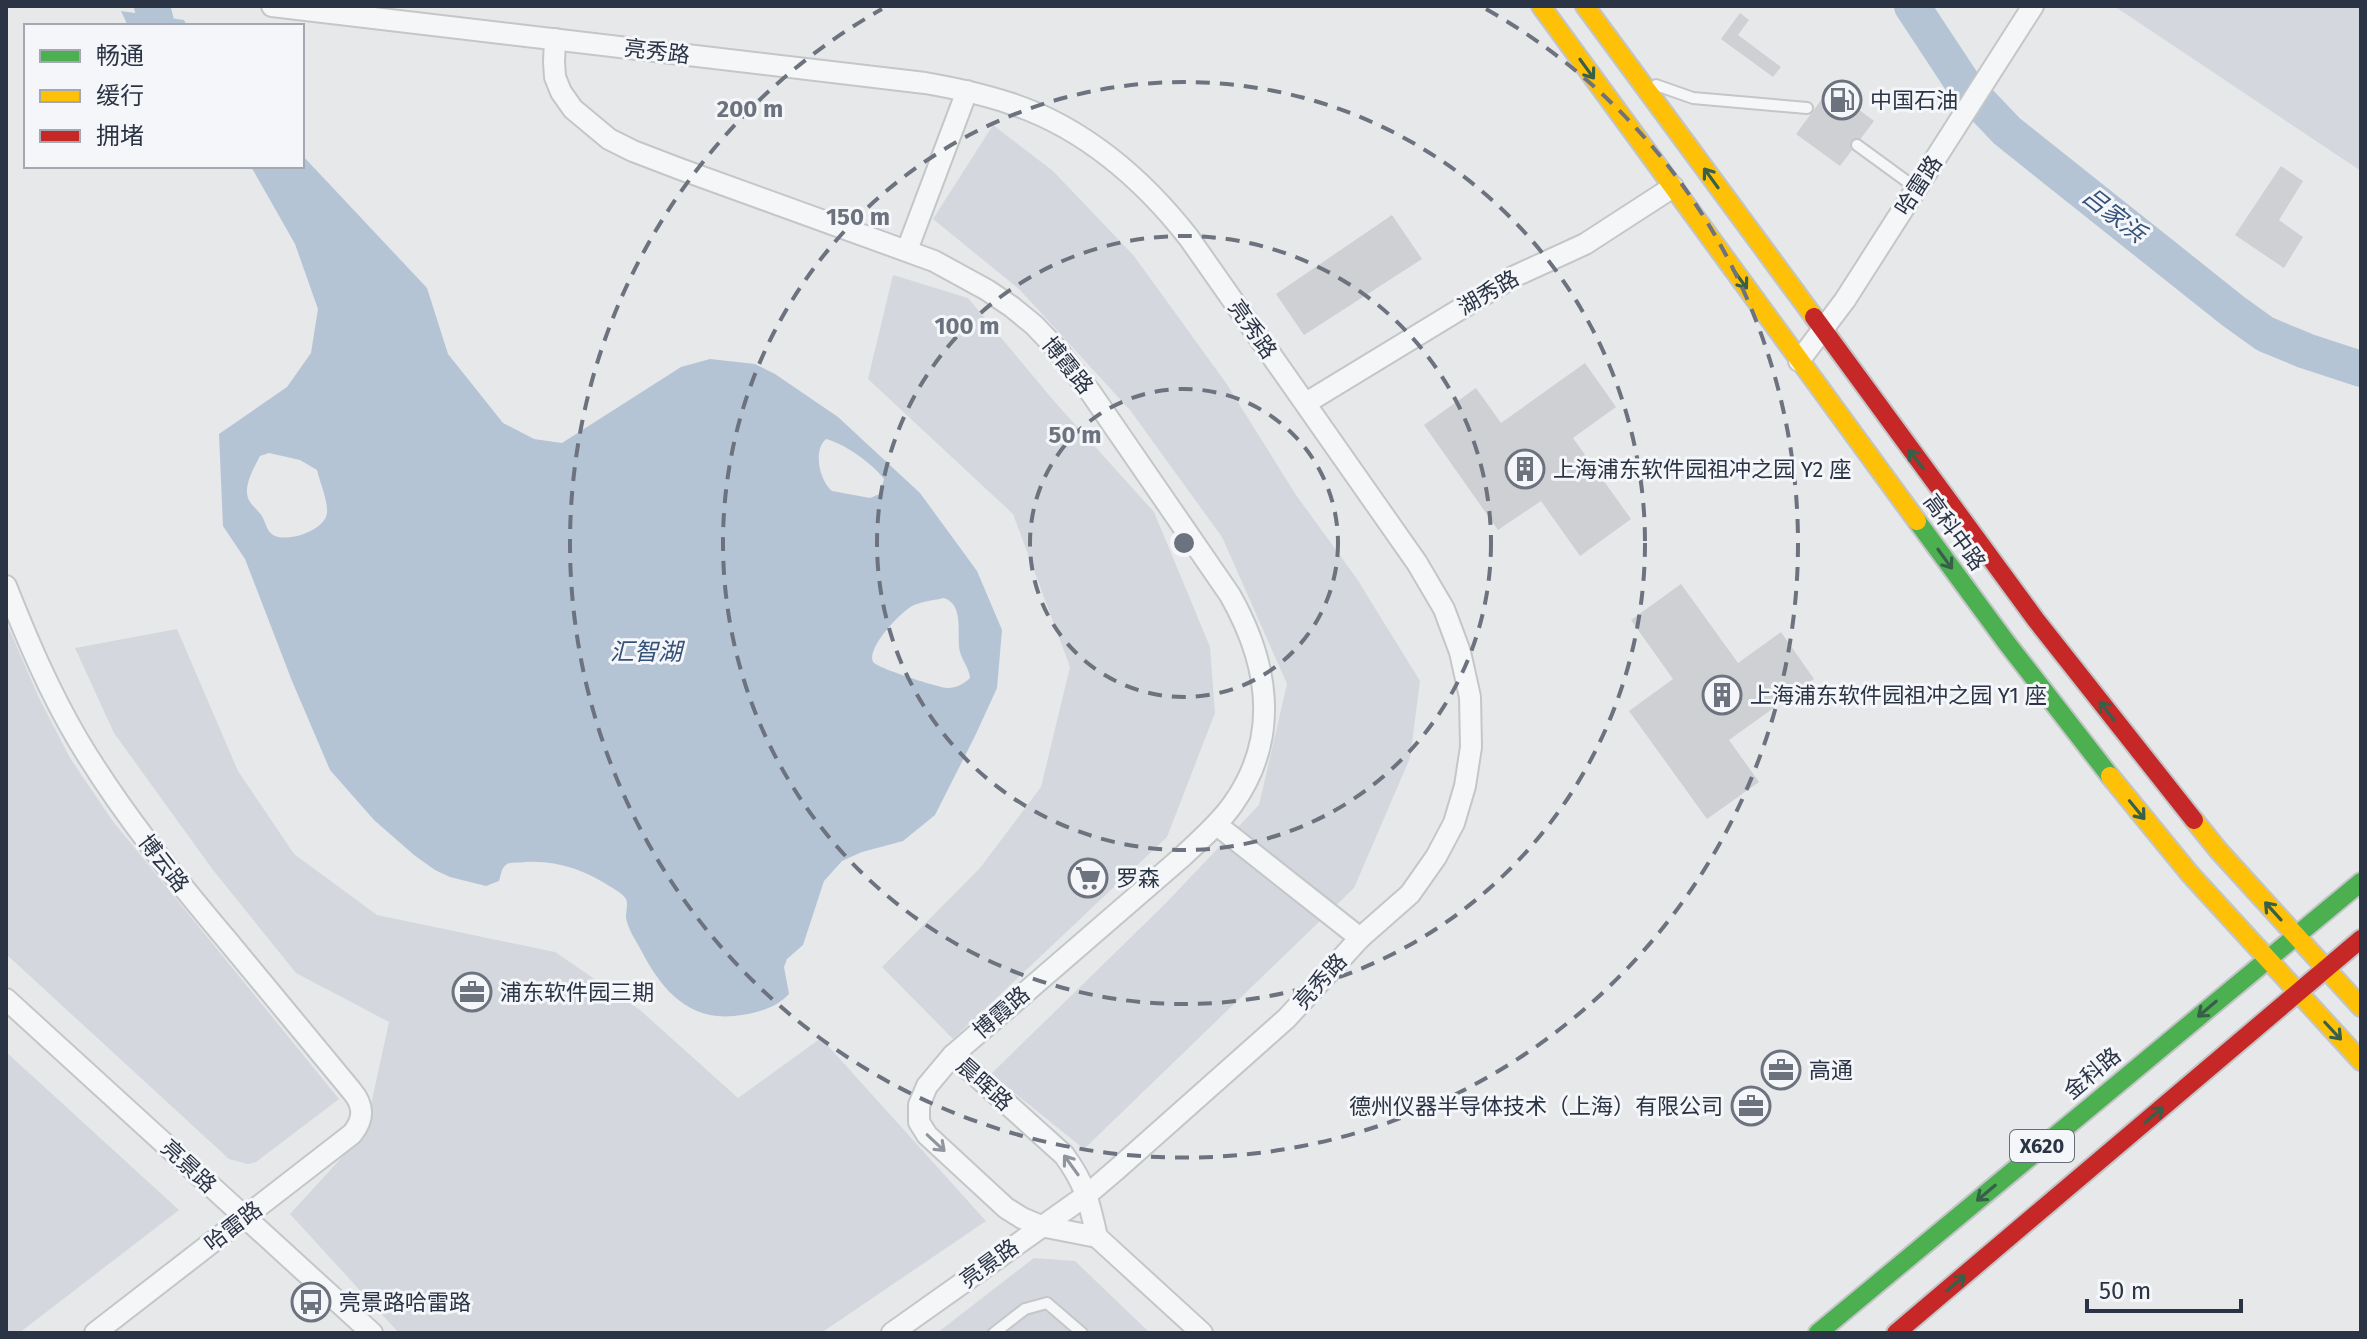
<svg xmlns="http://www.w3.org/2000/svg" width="2367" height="1339" font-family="'Fira Sans','Noto Sans SC',sans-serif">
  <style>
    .built { fill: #d4d7dd }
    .water { fill: #b4c4d5; fill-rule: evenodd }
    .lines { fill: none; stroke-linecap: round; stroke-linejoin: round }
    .river { stroke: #b4c4d5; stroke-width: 36 }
    .building { fill: #ced0d3 }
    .lane-casing { stroke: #c4c6c8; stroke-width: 14 }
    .street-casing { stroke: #c4c6c8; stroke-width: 24 }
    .fast-casing { stroke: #c2c5c8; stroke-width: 22 }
    .slow-casing { stroke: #c2c5c8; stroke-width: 22 }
    .jam-casing { stroke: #c2c5c8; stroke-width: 22 }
    .lane { stroke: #f5f6f7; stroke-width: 10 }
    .street { stroke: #f5f6f7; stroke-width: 20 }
    .fast { stroke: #4caf50; stroke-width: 18 }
    .slow { stroke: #ffc107; stroke-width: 18 }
    .jam { stroke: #c62828; stroke-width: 18 }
    .oneway { stroke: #375f49 }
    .oneway2 { stroke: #90959e }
    .ring { fill: none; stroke: #6c737f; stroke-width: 4; stroke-dasharray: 14 10 }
    .labels { text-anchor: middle; stroke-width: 6; stroke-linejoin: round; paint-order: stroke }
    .shield { fill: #f4f6f9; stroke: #676e7b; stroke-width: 2 }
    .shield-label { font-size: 20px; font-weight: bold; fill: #2b3445 }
    .street-label { font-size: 22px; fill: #2b3445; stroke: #f4f6f9 }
    .poi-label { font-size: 22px; fill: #2b3445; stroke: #f4f6f9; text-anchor: start }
    .water-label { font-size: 24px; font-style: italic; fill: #34527a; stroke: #f4f6f9 }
    .centre { fill: #6c737f; stroke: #f4f6f9; stroke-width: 4 }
    .ring-label { font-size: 24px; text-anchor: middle; font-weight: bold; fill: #6c737f; stroke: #f4f6f9; stroke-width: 6; stroke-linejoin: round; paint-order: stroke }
  </style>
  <rect width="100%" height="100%" fill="#e6e8ea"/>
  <!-- built -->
  <g class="built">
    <path d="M2114 6H2361V171Z"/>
    <path d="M993 125 1053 171 1134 256 1226 383 1296 495 1357 579 1420 681 1410 758 1354 888 1084 1149 991 1074 1165 904 1259 805 1287 684 1222 537 1130 410 1019 289 933 219Z"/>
    <path d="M893 275 968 298 1053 400 1154 512 1210 647 1215 713 1167 837 953 1039 882 967 980 868 1041 787 1070 667 1013 514 868 379Z"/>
    <path d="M6 626H8L38 696 70 758 112 820 339 1099 256 1162 248 1164 229 1159 6 954Z"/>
    <path d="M177 629 238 771 294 854 377 915 555 952 640 1010 738 1098 821 1038 986 1221 821 1333H399L290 1214 365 1132 389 1022 296 973 213 870 114 733 75 648Z"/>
    <path d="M6 1052 179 1210 19 1333H6Z"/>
    <path d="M1034 1258 1075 1261 1150 1333H937Z"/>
  </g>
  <!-- water -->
  <g class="water">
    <path d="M121 11 184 20 187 26H128Z"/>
    <path d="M302 155 427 288 448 354 503 423 534 439 562 443 681 367 710 359 755 364 775 374 838 417 920 493 977 571 1002 630 997 688 975 736 935 815 903 841 862 852 842 861 824 881 803 945 787 959 784 967 789 994C775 1009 754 1014 734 1016 687 1021 660 987 641 950 636 941 630 932 627 922 624 915 629 905 626 899 623 894 616 890 611 887 585 870 557 860 525 862 520 863 511 862 507 864 501 868 501 875 499 881L486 886 450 877 435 870 414 855 374 820 330 770 292 681 245 559 223 526 219 434 287 387 311 353 318 309 295 244 253 170 249 166H302ZM826 439C845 444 872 463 884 479L880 494 870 498 832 491C819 480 813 450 826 439ZM269 453 300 460 317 470C320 483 328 500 327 513 325 530 290 542 275 536 267 533 266 523 262 516 259 511 253 507 250 502 241 489 254 468 260 456ZM944 598C965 605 956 635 960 652 963 662 969 668 970 678 964 684 956 688 948 688 939 688 877 668 873 662 866 648 902 610 914 605 924 601 935 600 944 598Z"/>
  </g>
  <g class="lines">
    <!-- river -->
    <g class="river">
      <path d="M152 6 157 26"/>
      <path d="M1912 6 1966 88 2007 131 2233 311 2265 334 2306 351 2361 369"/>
    </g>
  </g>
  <!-- building -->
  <g class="building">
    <path d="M1740 13 1749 20 1738 35 1781 67 1773 77 1721 39Z"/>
    <path d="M1830 88 1874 121 1840 166 1796 134Z"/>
    <path d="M2281 166 2303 181 2279 220 2303 237 2284 268 2235 235Z"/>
    <path d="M1392 215 1422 259 1304 335 1276 294Z"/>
    <path d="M1585 363 1616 407 1573 438 1631 519 1580 556 1541 501 1498 530 1424 425 1476 388 1501 423Z"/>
    <path d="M1681 584 1738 663 1781 632 1814 679 1729 740 1759 782 1707 819 1629 711 1673 679 1631 620Z"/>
  </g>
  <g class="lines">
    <!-- lane casing -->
    <g class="lane-casing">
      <g id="lane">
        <path d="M1656 85 1693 98 1807 108"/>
        <path d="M1857 145 1916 188"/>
        <path d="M994 1333 1025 1309 1047 1303 1082 1333"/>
      </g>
    </g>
    <!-- street casing -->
    <g class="street-casing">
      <g id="street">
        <path d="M272 6 925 83C954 88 982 94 1009 103 1082 126 1143 179 1189 238L1417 563 1444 609 1460 652 1470 697 1471 747 1465 786 1454 823 1436 857 1410 894 1360 938 1287 1018 1116 1170 1088 1194 892 1333"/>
        <path d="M555 39 554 62 555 77 561 92 573 109 609 139 633 151 680 169 934 261 987 290 1012 307 1034 325 1056 348 1091 393 1230 595C1268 662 1281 736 1233 804 1219 824 1200 840 1182 857L953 1055 927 1086 919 1105V1122L927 1135 1006 1208 1022 1218 1041 1226 1097 1237 1202 1333"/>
        <path d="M907 250 967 91"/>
        <path d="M1799 361 1845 300 2033 6"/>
        <path d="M1306 403 1513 277 1585 244 1673 187"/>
        <path d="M6 586C27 639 49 691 78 740 121 812 173 876 227 940 268 990 310 1040 351 1090 364 1105 365 1118 352 1134L95 1333"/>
        <path d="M1217 825 1360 938"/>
        <path d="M6 999 372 1333"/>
        <path d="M953 1055 1064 1155C1086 1185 1089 1202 1097 1237"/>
      </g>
    </g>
    <!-- fast casing -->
    <g class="fast-casing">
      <g id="fast">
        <path d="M1917 521 2006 642 2110 776"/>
        <path d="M1818 1333 2361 882"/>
      </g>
    </g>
    <!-- slow casing -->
    <g class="slow-casing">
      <g id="slow">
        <path d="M1541 6 1917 521"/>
        <path d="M1585 6 1814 317"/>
        <path d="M2110 776 2190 874 2361 1061"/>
        <path d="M2194 820 2219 851 2361 1007"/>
      </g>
    </g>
    <!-- jam casing -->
    <g class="jam-casing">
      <g id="jam">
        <path d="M1814 317 2036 620 2194 820"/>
        <path d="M1896 1333 2361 939"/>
      </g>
    </g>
    <!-- lane -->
    <use href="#lane" class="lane"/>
    <!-- street -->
    <use href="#street" class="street"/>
    <!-- fast -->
    <use href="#fast" class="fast"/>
    <!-- slow -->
    <use href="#slow" class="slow"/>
    <!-- jam -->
    <use href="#jam" class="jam"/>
  </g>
  <!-- one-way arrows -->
  <defs><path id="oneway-shaft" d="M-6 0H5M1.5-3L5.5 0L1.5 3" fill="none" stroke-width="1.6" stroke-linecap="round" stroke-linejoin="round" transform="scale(2)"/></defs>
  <g class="oneway">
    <use href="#oneway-shaft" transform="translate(1587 69) rotate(54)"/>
    <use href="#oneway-shaft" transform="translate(1711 178) rotate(-126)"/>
    <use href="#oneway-shaft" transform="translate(1740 279) rotate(54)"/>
    <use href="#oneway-shaft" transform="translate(1916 459) rotate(-127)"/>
    <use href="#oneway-shaft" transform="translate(1945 559) rotate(54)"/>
    <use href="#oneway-shaft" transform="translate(2107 711) rotate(-128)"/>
    <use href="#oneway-shaft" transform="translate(2137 810) rotate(51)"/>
    <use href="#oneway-shaft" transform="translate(2273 911) rotate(-132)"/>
    <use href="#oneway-shaft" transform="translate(2207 1009) rotate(140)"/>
    <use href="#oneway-shaft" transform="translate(2333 1031) rotate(47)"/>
    <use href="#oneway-shaft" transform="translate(2154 1115) rotate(-40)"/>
    <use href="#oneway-shaft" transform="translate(1986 1193) rotate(140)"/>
    <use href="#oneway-shaft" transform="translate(1956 1283) rotate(-40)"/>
  </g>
  <g class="oneway2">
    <use href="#oneway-shaft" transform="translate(936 1143) rotate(43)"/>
    <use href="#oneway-shaft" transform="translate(1071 1165) rotate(-126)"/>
  </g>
  <!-- distance rings -->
  <g class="ring">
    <circle cx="1184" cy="543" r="154"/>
    <circle cx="1184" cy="543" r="307"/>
    <circle cx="1184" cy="543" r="461"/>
    <path d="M1486 9A614 614 0 1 1 882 9"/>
  </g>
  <!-- icons -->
  <defs>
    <g id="fuel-ring" transform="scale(2)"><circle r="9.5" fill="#f4f6f9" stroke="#6c737f" stroke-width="1.5"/><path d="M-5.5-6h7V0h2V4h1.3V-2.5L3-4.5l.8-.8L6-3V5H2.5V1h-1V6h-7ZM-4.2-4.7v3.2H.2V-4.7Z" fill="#6c737f"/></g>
    <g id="building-ring" transform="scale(2)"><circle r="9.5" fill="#f4f6f9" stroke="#6c737f" stroke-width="1.5"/><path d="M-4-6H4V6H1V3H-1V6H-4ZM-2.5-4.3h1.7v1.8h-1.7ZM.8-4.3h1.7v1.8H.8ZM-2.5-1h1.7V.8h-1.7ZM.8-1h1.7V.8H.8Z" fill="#6c737f"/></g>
    <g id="supermarket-ring" transform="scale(2)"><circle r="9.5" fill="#f4f6f9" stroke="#6c737f" stroke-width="1.5"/><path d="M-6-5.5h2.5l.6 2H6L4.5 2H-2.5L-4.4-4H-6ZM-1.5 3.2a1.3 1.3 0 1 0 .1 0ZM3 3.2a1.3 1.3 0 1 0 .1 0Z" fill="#6c737f"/></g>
    <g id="office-ring" transform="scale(2)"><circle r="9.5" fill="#f4f6f9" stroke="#6c737f" stroke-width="1.5"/><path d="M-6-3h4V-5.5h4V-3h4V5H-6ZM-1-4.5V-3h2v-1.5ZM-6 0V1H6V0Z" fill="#6c737f"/></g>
    <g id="bus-ring" transform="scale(2)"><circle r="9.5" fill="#f4f6f9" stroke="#6c737f" stroke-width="1.5"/><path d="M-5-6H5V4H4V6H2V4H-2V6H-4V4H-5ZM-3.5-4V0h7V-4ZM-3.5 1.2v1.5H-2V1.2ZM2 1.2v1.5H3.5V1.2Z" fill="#6c737f"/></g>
  </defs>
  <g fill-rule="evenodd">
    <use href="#fuel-ring" x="1842" y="100"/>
    <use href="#building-ring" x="1525" y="469"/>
    <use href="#building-ring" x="1722" y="695"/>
    <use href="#supermarket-ring" x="1088" y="878"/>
    <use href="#office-ring" x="472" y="992"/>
    <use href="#office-ring" x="1781" y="1070"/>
    <use href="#office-ring" x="1751" y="1106"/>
    <use href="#bus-ring" x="311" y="1302"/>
  </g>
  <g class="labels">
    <!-- shield labels -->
    <rect class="shield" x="2010" y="1130" width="64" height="32" rx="6"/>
    <g class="shield-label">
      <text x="2042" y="1153">X620</text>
    </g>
    <!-- street labels -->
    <g class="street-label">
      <text transform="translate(657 51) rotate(7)" y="8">亮秀路</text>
      <text transform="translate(1918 185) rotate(-57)" y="8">哈雷路</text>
      <text transform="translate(1488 292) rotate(-30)" y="8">湖秀路</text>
      <text transform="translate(1253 329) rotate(55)" y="8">亮秀路</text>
      <text transform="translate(1068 365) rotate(51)" y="8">博霞路</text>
      <text transform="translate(1955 532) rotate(54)" y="8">高科中路</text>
      <text transform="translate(164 863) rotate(52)" y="8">博云路</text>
      <text transform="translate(1320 981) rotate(-48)" y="8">亮秀路</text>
      <text transform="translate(1001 1012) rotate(-41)" y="8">博霞路</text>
      <text transform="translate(2092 1073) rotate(-40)" y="8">金科路</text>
      <text transform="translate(985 1084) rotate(42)" y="8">晨晖路</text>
      <text transform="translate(189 1166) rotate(43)" y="8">亮景路</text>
      <text transform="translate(233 1226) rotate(-38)" y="8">哈雷路</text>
      <text transform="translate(989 1263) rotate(-36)" y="8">亮景路</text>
    </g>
    <!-- poi labels -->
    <g class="poi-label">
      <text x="1870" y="108">中国石油</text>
      <text x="1553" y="477">上海浦东软件园祖冲之园 Y2 座</text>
      <text x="1750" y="703">上海浦东软件园祖冲之园 Y1 座</text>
      <text x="1116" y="886">罗森</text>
      <text x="500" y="1000">浦东软件园三期</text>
      <text x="1809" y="1078">高通</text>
      <text x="1723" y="1114" text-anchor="end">德州仪器半导体技术（上海）有限公司</text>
      <text x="339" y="1310">亮景路哈雷路</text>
    </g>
    <!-- water labels -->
    <g class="water-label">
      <text transform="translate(2114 215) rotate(38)" y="8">吕家浜</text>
      <text x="646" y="660">汇智湖</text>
    </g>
  </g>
  <circle cx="1184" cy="543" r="12" class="centre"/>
  <g class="ring-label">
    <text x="750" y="117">200 m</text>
    <text x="858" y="225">150 m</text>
    <text x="967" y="334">100 m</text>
    <text x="1075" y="443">50 m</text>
  </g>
  <!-- border -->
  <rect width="2367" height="1339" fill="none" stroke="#2b3445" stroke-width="16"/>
  <!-- legend -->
  <rect x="24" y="24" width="280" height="144" fill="#f4f6f9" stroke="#a4a8b1" stroke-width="2"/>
  <rect x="40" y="50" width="40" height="12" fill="#4caf50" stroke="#a4a8b1" stroke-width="2"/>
  <text x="96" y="64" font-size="24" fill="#2b3445">畅通</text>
  <rect x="40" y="90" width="40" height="12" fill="#ffc107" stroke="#a4a8b1" stroke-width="2"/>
  <text x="96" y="104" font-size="24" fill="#2b3445">缓行</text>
  <rect x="40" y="130" width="40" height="12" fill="#c62828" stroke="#a4a8b1" stroke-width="2"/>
  <text x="96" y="144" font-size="24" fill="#2b3445">拥堵</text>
  <!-- scale -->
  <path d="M2087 1299v12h154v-12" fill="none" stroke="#2b3445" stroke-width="4"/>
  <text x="2099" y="1299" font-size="24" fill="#2b3445" stroke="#f4f6f9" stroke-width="6" paint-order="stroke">50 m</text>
</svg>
